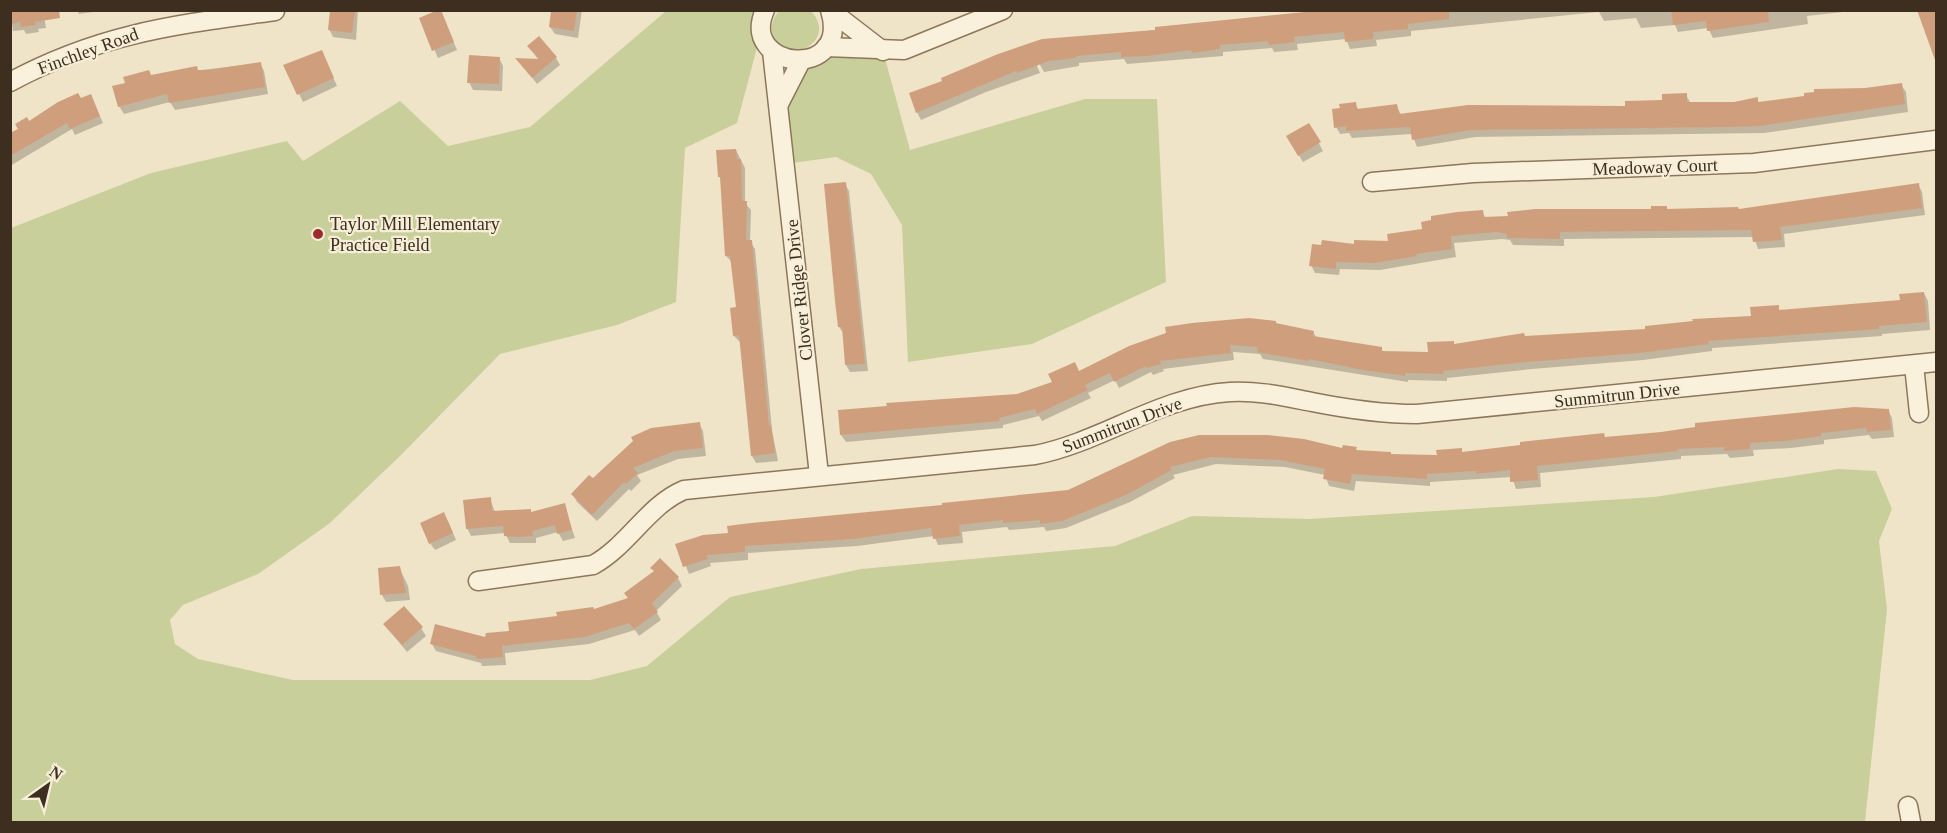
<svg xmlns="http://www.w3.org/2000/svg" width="1947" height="833" font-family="'Times New Roman',serif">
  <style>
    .green { fill: #c9cf9b }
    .shadow { fill: #0003 }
    .building { fill: #cf9f7d }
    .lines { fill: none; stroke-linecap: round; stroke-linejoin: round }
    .minor-casing { stroke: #8d765c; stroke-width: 21 }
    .minor { stroke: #faf1dc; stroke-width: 18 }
    .poi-dot { fill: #9e2a2b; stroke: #f7eed8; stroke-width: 2 }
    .labels { text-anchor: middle; stroke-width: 4.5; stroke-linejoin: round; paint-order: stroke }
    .street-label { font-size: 18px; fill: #3d2e20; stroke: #f7eed8 }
    .poi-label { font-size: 18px; fill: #3d2e20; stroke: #f7eed8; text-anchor: start }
  </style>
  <rect width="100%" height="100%" fill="#f0e4c8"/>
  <!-- green -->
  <g class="green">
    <path d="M780 10 811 11C841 44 779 70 772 32 771 23 774 16 780 10Z"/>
    <path d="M666 11H753L762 29 737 123 685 148 676 302 617 325 500 354 400 456 330 523 258 574 183 605 170 620 175 644 198 659 293 680H590L647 666 730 597 861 569 1115 546 1192 516 1310 519 1654 497 1838 469 1876 471 1892 509 1879 541 1887 609 1865 822H11V228L151 173 287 141 303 161 400 101 448 146 530 127Z"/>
    <path d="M883 51 910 150 1085 99H1157L1166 282 1032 344 908 362 902 225 871 174 836 157 785 164 779 104 813 58Z"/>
  </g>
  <!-- shadow -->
  <g class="shadow">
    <path d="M10 10H43L46 28 38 29 39 32 26 34 24 30 13 31Z"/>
    <path d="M77 10H93V12L79 14Z"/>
    <path d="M331 10H358L356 40 333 37 329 29Z"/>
    <path d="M562 10H582L578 38 555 34 550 27Z"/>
    <path d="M1336 10H1843V12L1807 16 1808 24 1713 38 1708 28 1678 32 1675 25 1641 28 1636 18 1604 21 1599 12 1411 31V36L1376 40 1377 46 1350 49 1346 39 1297 44 1298 50 1274 52 1272 48 1223 52V56L1127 64 1124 59 1079 63V66L1044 72 1040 65 1037 43Z"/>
    <path d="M421 19H444L457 50 438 58Z"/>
    <path d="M529 46 556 58 560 65 537 84 518 59 539 61Z"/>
    <path d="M1032 54 1040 73 986 92 921 120 917 112Z"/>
    <path d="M499 58 503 66 502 91 473 90 469 82Z"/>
    <path d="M325 59 337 86 303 102 285 65Z"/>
    <path d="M260 63 264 71 268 94 175 110 170 102 124 114 119 106 151 76Z"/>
    <path d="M1901 85 1906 92 1908 112 1764 133 1475 137 1417 147 1412 134 1352 138 1349 133 1340 134 1336 127 1355 104 1359 110 1397 106 1401 115 1627 107 1686 95 1690 102 1735 103 1757 99 1759 103Z"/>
    <path d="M80 100 94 103 103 123 75 135 72 129 10 166V135L29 123Z"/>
    <path d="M1309 125 1323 151 1303 162 1288 137Z"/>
    <path d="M736 150 745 168V203L751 210 750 242 755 249 772 430 778 461 756 463 752 456 741 343 734 336 738 308 733 263 726 256 722 182 719 176Z"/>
    <path d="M845 184 849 191 868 371 850 372 846 365 844 334 839 327Z"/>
    <path d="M1918 184 1922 192 1925 215 1784 234 1785 247 1758 249 1754 237 1564 239V246L1513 245 1510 240 1502 239 1454 243 1456 257 1380 270 1340 269 1339 275 1315 273 1311 265 1355 246 1390 243 1482 212 1486 218 1652 211 1666 207 1668 210H1739Z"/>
    <path d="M1924 293 1928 301 1930 330 1882 334V336L1712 348V351L1643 360 1532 369 1447 378V381L1408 380V382L1263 359 1260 354 1233 352 1234 360 1163 369 1164 371 1153 375 1151 372 1119 388 1115 380 1088 393 1091 398 1042 421 1039 416 1003 425V428L846 442 841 435 1018 395 1079 372 1277 325 1313 332 1317 338 1381 349 1384 352 1429 354 1453 342 1455 346 1647 330 1752 317 1778 306 1780 311 1902 301Z"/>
    <path d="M1888 410 1892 418 1894 437 1872 439 1869 435 1824 440V444L1791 448 1753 450 1754 456 1730 458 1727 454 1681 456V459L1540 473 1541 487 1516 489 1512 477 1430 482V486L1356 481 1354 491 1329 486 1325 475 1285 467 1216 464 1173 475 1175 478 1130 502 1066 528 1046 531 1044 527 1009 530 1007 527 962 532 963 543 938 545 934 536 857 546 748 553V560L710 563 711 566 689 574 677 544 1069 492 1171 443 1356 449 1357 451 1391 455 1438 457 1461 449 1463 454Z"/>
    <path d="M699 424 703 431 706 456 678 459 637 475 641 481 631 491 629 489 597 521 577 502 573 494 593 481Z"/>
    <path d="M490 499 495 512 532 513 564 505 575 538 563 541 558 532 536 538V543H510L505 533 471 536 467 528Z"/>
    <path d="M448 521 456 540 435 550 430 543Z"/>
    <path d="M399 567 408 586 410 600 386 602 382 595Z"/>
    <path d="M678 578 682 586 656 611 661 620 639 636 635 630 589 644 505 653 506 665 482 666 481 663 436 651 432 644 487 639 593 611 629 600Z"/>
    <path d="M385 625 421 628 426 636 407 652Z"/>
  </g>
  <!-- building -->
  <g class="building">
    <path d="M10 10H59L60 18 35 22 36 25 21 27 20 22 10 24Z"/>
    <path d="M330 10H355L352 33 328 30Z"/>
    <path d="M438 10H441L454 42 432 51 419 18Z"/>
    <path d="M560 10H577L574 31 549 27 551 11Z"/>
    <path d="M1324 10H1449V19L1408 24V29L1373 32V39L1345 42 1344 32 1294 37 1295 42 1269 45 1268 41 1220 45V49L1192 53 1191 50 1147 56 1121 57V52L1076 56V58L1049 61 1017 73 1016 71 916 113 909 93 942 81 941 78 998 54 1042 39 1155 30V27Z"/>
    <path d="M1671 10H1768L1769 22 1707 31 1706 21 1673 25Z"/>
    <path d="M1917 10H1936V59L1935 60Z"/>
    <path d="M539 36 557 57 532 78 515 58 539 59 527 46Z"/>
    <path d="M322 50 334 78 297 95 283 65Z"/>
    <path d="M469 55 500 57 499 84 467 83Z"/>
    <path d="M261 62 265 87 169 103 167 94 118 107 112 86 125 83 123 77 149 70 151 75 197 66 198 70H208Z"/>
    <path d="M1902 83 1905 104 1760 126 1731 127 1470 130 1412 140 1410 127 1346 131V126L1334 128 1332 109 1340 108 1339 104 1356 102 1357 109 1397 104 1399 114 1468 105 1625 106V101L1662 100V94L1687 93V102H1734L1758 97V102L1804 96V93L1814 92V89L1865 88Z"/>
    <path d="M78 93 81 98 91 94 100 116 70 129 67 123 10 156V133L18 129 15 124 27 117 29 121 58 102Z"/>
    <path d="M1309 123 1321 142 1298 156 1286 136Z"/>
    <path d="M736 149 737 159H741L742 201H747L746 240H752L769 426 771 425 775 453 751 456 739 335 733 336 730 308 736 307 730 256H725L720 177H718L716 150Z"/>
    <path d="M846 182 865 364 845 365 842 327H838L835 301 824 184Z"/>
    <path d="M1919 183 1922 208 1780 227 1782 240 1753 242 1751 230 1560 232V239L1507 238V234L1497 232 1451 236 1452 249 1416 254 1417 256 1375 263 1336 262V269L1309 266 1312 244 1321 245 1322 240 1354 244V240L1388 241 1387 234 1422 229 1421 222 1431 220V216L1457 212 1483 210 1484 217 1508 216 1507 212 1535 209H1651V206H1667V209L1738 207 1739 209Z"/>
    <path d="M1924 292 1927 322 1879 326V329L1708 341 1709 344 1639 353 1527 362 1443 371 1444 374 1405 373V376L1363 370 1309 359 1308 361 1257 352 1258 347 1230 345 1231 353 1160 361 1161 364 1147 368 1146 366 1114 382 1110 373 1085 385 1088 390 1037 414 1035 409 999 418 1000 421 840 435 838 410 887 406 886 403 1017 394 1052 382 1048 374 1075 362 1079 371 1129 346 1166 333 1165 327 1192 323 1249 318 1276 321V323L1314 331 1313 336 1382 347V351L1428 352 1427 342 1454 341V344L1524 333 1525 336 1645 329V326L1693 321 1692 319 1751 316 1750 307 1779 305V310L1900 300 1899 294Z"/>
    <path d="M1854 407 1889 409 1891 430 1867 432 1866 428 1821 433V436L1786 441 1750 443V449L1724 451V447L1677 449 1678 451 1537 466 1538 480 1510 482V470L1476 474V471L1427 474V479L1352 474 1350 484 1323 479 1325 469 1280 460 1211 457 1170 467 1172 470 1126 495 1062 521 1040 524V520L1003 523V520L959 525 960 536 933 539 931 528 853 539 745 546V552L707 555 708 559 683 567 675 544 703 535 728 533 727 526 751 523 942 505V503L1068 490 1170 442 1199 435H1268L1304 439 1342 448 1343 445 1357 447 1356 450 1391 452V454L1437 455 1436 450 1462 448V452L1520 445V442L1604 433 1605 437 1661 432 1695 427V423Z"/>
    <path d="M700 422 703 448 674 451 633 468 638 473 626 484 624 482 592 515 571 494 589 475 593 478 633 441 631 437 651 428Z"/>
    <path d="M491 497 492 511 531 509V512L565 503 572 530 557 534 555 525 532 531 533 536 519 537 504 536 503 526 466 529 463 500Z"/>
    <path d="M444 512 453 533 429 544 420 523Z"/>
    <path d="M660 558 679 577 652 603 658 612 634 629 629 623 585 637 502 646 503 657 477 659 476 656 430 644 435 624 485 637 486 633 509 631 508 622 557 616 556 612 593 607 594 609 628 598 624 593 654 571 650 568Z"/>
    <path d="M400 566 406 593 380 595 378 568Z"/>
    <path d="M404 606 423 627 402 645 383 624Z"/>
  </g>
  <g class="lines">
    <!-- minor casing -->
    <g class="minor-casing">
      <g id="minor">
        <path d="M765 10C738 70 852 82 830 10"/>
        <path d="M831 11 883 51"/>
        <path d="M826 47 904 50 1003 10"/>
        <path d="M772 51 819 475"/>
        <path d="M10 82C101 33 175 25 275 11"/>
        <path d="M779 104 801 61"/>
        <path d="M1372 182 1473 173 1754 163 1936 140"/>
        <path d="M1914 365 1919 413"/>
        <path d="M478 581 593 565C628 546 648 505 684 490L1035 455C1102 442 1160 396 1230 392 1257 390 1286 397 1312 402 1347 409 1381 414 1417 414L1936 362"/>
        <path d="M1908 806 1911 822"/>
      </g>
    </g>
    <!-- minor -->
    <use href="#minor" class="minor"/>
  </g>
  <!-- markers -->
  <circle class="poi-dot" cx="318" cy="234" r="6"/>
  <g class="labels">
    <!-- street labels -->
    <g class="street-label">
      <text transform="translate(88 51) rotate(-20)" y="6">Finchley Road</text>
      <text transform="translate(1655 167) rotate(-2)" y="6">Meadoway Court</text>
      <text transform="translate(799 290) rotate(-96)" y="6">Clover Ridge Drive</text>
      <text transform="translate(1617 395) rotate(-6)" y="6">Summitrun Drive</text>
      <text transform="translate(1122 425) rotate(-21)" y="6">Summitrun Drive</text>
    </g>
    <!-- poi labels -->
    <g class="poi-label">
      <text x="330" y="230">Taylor Mill Elementary<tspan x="330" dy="21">Practice Field</tspan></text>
    </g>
  </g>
  <!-- border -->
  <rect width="1947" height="833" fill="none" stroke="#3d2e20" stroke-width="24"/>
  <!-- north arrow -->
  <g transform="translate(48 785) rotate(34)" stroke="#f7eed8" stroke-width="4.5" paint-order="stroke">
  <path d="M0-4.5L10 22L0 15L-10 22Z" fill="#3d2e20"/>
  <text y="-9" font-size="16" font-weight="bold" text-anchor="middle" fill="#3d2e20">N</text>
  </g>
</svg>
